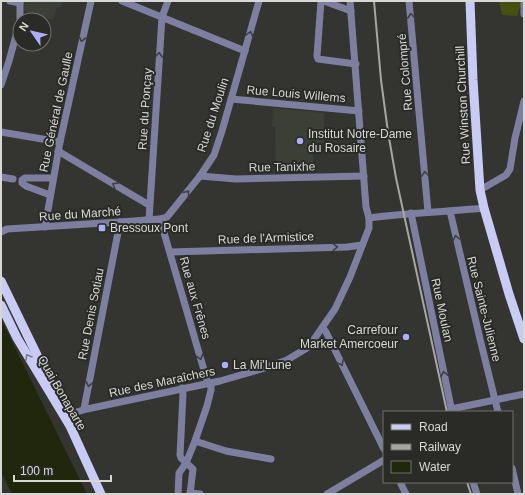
<svg xmlns="http://www.w3.org/2000/svg" width="525" height="495" font-family="Helvetica,sans-serif">
  <style>
    .built { fill: #3c3f35 }
    .green { fill: #455011 }
    .water { fill: #21270c }
    .lines { fill: none; stroke-linecap: round; stroke-linejoin: round }
    .minor { stroke: #7e7fa0; stroke-width: 7 }
    .major { stroke: #cacbf4; stroke-width: 9 }
    .rail { stroke: #a6a6a4; stroke-width: 2 }
    .oneway { stroke: #3f4045 }
    .oneway2 { stroke: #7a7b8e }
    .poi-dot { fill: #aeaefa; stroke: #2a2b27; stroke-width: 1.5 }
    .labels { text-anchor: middle; stroke-width: 4; stroke-linejoin: round; paint-order: stroke }
    .street-label { font-size: 12px; fill: #d7d7d5; stroke: #2a2b27 }
    .poi-label { font-size: 12px; fill: #d7d7d5; stroke: #2a2b27; text-anchor: start }
  </style>
  <rect width="100%" height="100%" fill="#343531"/>
  <!-- built -->
  <g class="built">
    <path d="M25 1H63L60 8 57 7 52 20 24 11Z"/>
    <path d="M273 108 324 113V143H313V172L276 173 275 126H272V124Z"/>
  </g>
  <!-- green -->
  <path class="green" d="M499 1H524V3L520 7 517 16 502 15Z"/>
  <!-- water -->
  <path class="water" d="M1 319 87 494H12L1 472Z"/>
  <g class="lines">
    <!-- minor -->
    <g class="minor">
      <path d="M10 1 20 3"/>
      <path d="M122 1 245 51"/>
      <path d="M321 1 317 56 318 59 356 64"/>
      <path d="M324 1 351 11"/>
      <path d="M350 1 366 207 369 218"/>
      <path d="M409 1 428 212"/>
      <path d="M524 4V14"/>
      <path d="M1 85 9 61 20 21V1"/>
      <path d="M231 99 359 111"/>
      <path d="M1 132 60 142"/>
      <path d="M58 151 149 205"/>
      <path d="M200 176 236 179 364 176"/>
      <path d="M1 177 13 179"/>
      <path d="M480 190 506 175 510 169 515 138 524 101"/>
      <path d="M50 195 26 186 22 183V180L25 178H53"/>
      <path d="M450 211 480 339 498 412"/>
      <path d="M411 213 452 412"/>
      <path d="M160 219 208 384"/>
      <path d="M149 220 162 17 168 1"/>
      <path d="M45 227 60 142 91 1"/>
      <path d="M1 232 7 229 120 222 160 219 167 217 200 176 214 155 222 131 259 1"/>
      <path d="M170 252 347 247 362 245"/>
      <path d="M323 328 326 332 384 449"/>
      <path d="M182 388 183 394 180 455 181 458 193 469 190 494"/>
      <path d="M84 409 120 222"/>
      <path d="M451 409 524 394"/>
      <path d="M66 415 87 409 220 381 265 368 287 360 307 348 310 345 335 309 350 277 369 228V218C407 213 445 212 484 208"/>
      <path d="M195 441 226 451 271 459"/>
      <path d="M512 468 518 494"/>
      <path d="M400 482 406 494"/>
      <path d="M473 482 477 494"/>
      <path d="M190 493 200 494"/>
      <path d="M178 494 179 473 186 463 195 441 207 406 211 390V383"/>
      <path d="M327 494 384 460"/>
    </g>
    <!-- major -->
    <g class="major">
      <path d="M470 1 473 80 480 190 484 208 509 294 524 339"/>
      <path d="M1 281 53 388"/>
      <path d="M1 305 17 338 70 426 101 494"/>
    </g>
    <!-- rail -->
    <g class="rail">
      <path d="M374 1 381 80 388 132 396 178 447 412"/>
      <path d="M467 482 471 494"/>
    </g>
  </g>
  <!-- one-way arrows -->
  <defs><path id="oneway-chevron" d="M-2-3.5L2.5 0L-2 3.5" fill="none" stroke-width="1.6" stroke-linecap="round" stroke-linejoin="round"/></defs>
  <g class="oneway">
    <use href="#oneway-chevron" transform="translate(411 16) rotate(-95)"/>
    <use href="#oneway-chevron" transform="translate(250 34) rotate(-74)"/>
    <use href="#oneway-chevron" transform="translate(82 39) rotate(103)"/>
    <use href="#oneway-chevron" transform="translate(159 55) rotate(-86)"/>
    <use href="#oneway-chevron" transform="translate(425 174) rotate(-95)"/>
    <use href="#oneway-chevron" transform="translate(115 185) rotate(-149)"/>
    <use href="#oneway-chevron" transform="translate(187 193) rotate(-52)"/>
    <use href="#oneway-chevron" transform="translate(456 238) rotate(-103)"/>
    <use href="#oneway-chevron" transform="translate(335 247) rotate(-2)"/>
    <use href="#oneway-chevron" transform="translate(200 357) rotate(74)"/>
    <use href="#oneway-chevron" transform="translate(341 363) rotate(63)"/>
    <use href="#oneway-chevron" transform="translate(444 374) rotate(-102)"/>
    <use href="#oneway-chevron" transform="translate(89 384) rotate(101)"/>
  </g>
  <use class="oneway2" href="#oneway-chevron" transform="translate(28 357) rotate(-120)"/>
  <!-- markers -->
  <g class="poi-dot">
    <circle cx="300" cy="141" r="4"/>
    <rect x="98" y="224" width="8" height="8" rx="2"/>
    <circle cx="406" cy="337" r="4"/>
    <circle cx="225" cy="365" r="4"/>
  </g>
  <g class="labels">
    <!-- street labels -->
    <g class="street-label">
      <text transform="translate(405 72) rotate(-95)" y="4">Rue Colompré</text>
      <text transform="translate(296 94) rotate(5)" y="4">Rue Louis Willems</text>
      <text transform="translate(463 105) rotate(-93)" y="4">Rue Winston Churchill</text>
      <text transform="translate(145 109) rotate(-86)" y="4">Rue du Ponçay</text>
      <text transform="translate(56 112) rotate(-78)" y="4">Rue Général de Gaulle</text>
      <text transform="translate(213 115) rotate(-72)" y="4">Rue du Moulin</text>
      <text transform="translate(282 167) rotate(-1)" y="4">Rue Tanixhe</text>
      <text transform="translate(80 214) rotate(-4)" y="4">Rue du Marché</text>
      <text transform="translate(266 238) rotate(-2)" y="4">Rue de l'Armistice</text>
      <text transform="translate(195 298) rotate(74)" y="4">Rue aux Frênes</text>
      <text transform="translate(484 309) rotate(76)" y="4">Rue Sainte-Julienne</text>
      <text transform="translate(442 310) rotate(78)" y="4">Rue Moulan</text>
      <text transform="translate(91 314) rotate(-79)" y="4">Rue Denis Sotiau</text>
      <text transform="translate(162 382) rotate(-12)" y="4">Rue des Maraîchers</text>
      <text transform="translate(62 393) rotate(60)" y="4">Quai Bonaparte</text>
    </g>
    <!-- poi labels -->
    <g class="poi-label">
      <text x="308" y="138">Institut Notre-Dame<tspan x="308" dy="14">du Rosaire</tspan></text>
      <text x="110" y="232">Bressoux Pont</text>
      <text x="398" y="334" text-anchor="end">Carrefour<tspan x="398" dy="14">Market Amercoeur</tspan></text>
      <text x="233" y="369">La Mi'Lune</text>
    </g>
  </g>
  <!-- border -->
  <rect width="525" height="495" fill="none" stroke="#d7d7d5" stroke-width="4"/>
  <!-- legend -->
  <rect x="383" y="411" width="130" height="72" fill="#2a2b27" stroke="#6f706d"/>
  <rect x="391" y="424" width="20" height="6" fill="#cacbf4" stroke="#6f706d"/>
  <text x="419" y="431" font-size="12" fill="#d7d7d5">Road</text>
  <rect x="391" y="444" width="20" height="6" fill="#a6a6a4" stroke="#6f706d"/>
  <text x="419" y="451" font-size="12" fill="#d7d7d5">Railway</text>
  <rect x="391" y="461" width="20" height="12" fill="#21270c" stroke="#6f706d"/>
  <text x="419" y="471" font-size="12" fill="#d7d7d5">Water</text>
  <!-- north arrow -->
  <g transform="translate(32 32) rotate(304)"><circle r="19" fill="#2a2b27" stroke="#6f706d"/>
  <path d="M0-3L7 15L0 10L-7 15Z" fill="#aeaefa"/>
  <text y="-6" font-size="11" font-weight="bold" text-anchor="middle" fill="#d7d7d5">N</text>
  </g>
  <!-- scale -->
  <path d="M14 475v6h97v-6" fill="none" stroke="#d7d7d5" stroke-width="2"/>
  <text x="20" y="475" font-size="12" fill="#d7d7d5" stroke="#2a2b27" stroke-width="3" paint-order="stroke">100 m</text>
</svg>
